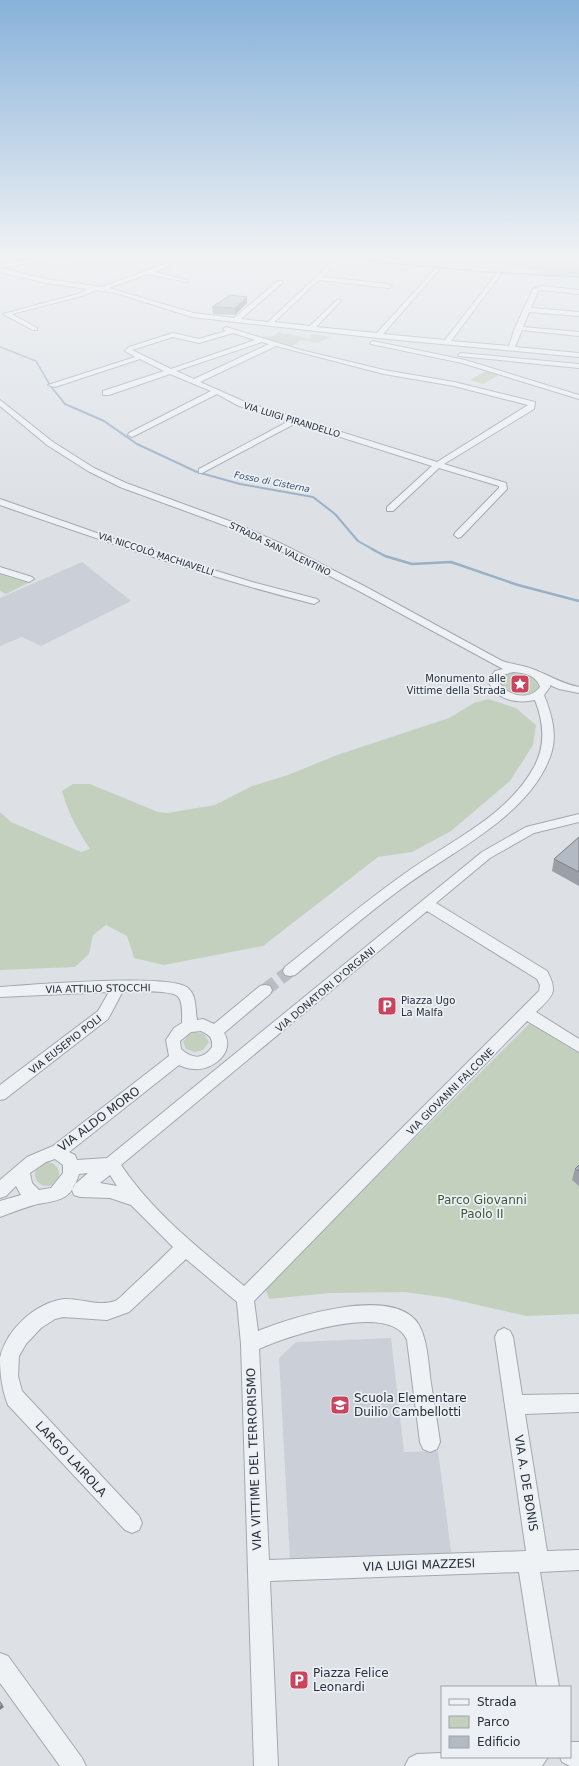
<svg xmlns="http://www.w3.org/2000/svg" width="579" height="1766" font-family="'DejaVu Sans',sans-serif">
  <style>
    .built { fill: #cbd0d8 }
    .green { fill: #c3d0be }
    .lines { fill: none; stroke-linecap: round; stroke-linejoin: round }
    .stream-far2 { stroke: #99b0c6; stroke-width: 1.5 }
    .stream-far1 { stroke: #99b0c6; stroke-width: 2 }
    .stream { stroke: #99b0c6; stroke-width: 2.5 }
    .minor-tunnel { stroke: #b9bdc4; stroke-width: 13; stroke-dasharray: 13 6; stroke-linecap: butt }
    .minor-casing { stroke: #a3a8b0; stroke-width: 2 }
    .minor { fill: #eff2f5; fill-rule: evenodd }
    .wall { fill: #9ba0a8 }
    .shaded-wall { fill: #7e8288 }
    .building { fill: #b4bac3; stroke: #7e8288 }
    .labels { text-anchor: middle; stroke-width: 3.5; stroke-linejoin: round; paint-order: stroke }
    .far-street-label { font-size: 9px; fill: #272f3c; stroke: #ecf0f4 }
    .far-water-label { font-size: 9px; font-style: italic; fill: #334f6f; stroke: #ecf0f4 }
    .poi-label { font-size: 10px; fill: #272f3c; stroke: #ecf0f4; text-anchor: end }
    .street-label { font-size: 10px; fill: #272f3c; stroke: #ecf0f4 }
    .near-street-label { font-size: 12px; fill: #272f3c; stroke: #ecf0f4 }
    .near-park-label { font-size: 12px; fill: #3c5835; stroke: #ecf0f4 }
    .near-poi-label { font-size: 12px; fill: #272f3c; stroke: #ecf0f4; text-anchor: start }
  </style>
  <rect width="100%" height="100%" fill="#dde1e6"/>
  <!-- built -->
  <g class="built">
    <path d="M82 562 131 601 41 646 22 637 0 646V598Z"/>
    <path d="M391 1338 404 1452 438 1451 452 1558 290 1560 279 1358 296 1342Z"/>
  </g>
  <!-- green -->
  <g class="green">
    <path d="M512 262 579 267V277H542L544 271 507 267Z"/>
    <path d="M278 332 283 333 282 334H289L310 339 312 337 309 336 313 334 330 337 318 343 302 340 290 347 256 337 275 336Z"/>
    <path d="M486 371 499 375 483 384 470 380Z"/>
    <path d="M0 574 28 583 6 594 0 591Z"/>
    <path d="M517 672 530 674 541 685 540 689C526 698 511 697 499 684V680L505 674Z"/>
    <path d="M488 699 516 708 536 725 533 745 510 781 451 831 412 852 378 857 263 946 164 965 134 958 127 936 106 925 93 935 89 954 75 967 0 970V812L11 822 81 852 90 849C78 831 68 813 62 791L73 784H90L158 812 168 813 215 805 252 786 288 775 337 755 449 718 474 703Z"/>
    <path d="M530 1023 579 1052V1314L527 1316 447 1298 405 1292 330 1293 269 1299 265 1288Z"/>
    <path d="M195 1032 204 1034 209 1042 203 1050 195 1052 186 1049 183 1042 189 1034Z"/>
    <circle cx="47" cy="1174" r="12"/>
  </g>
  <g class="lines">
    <!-- stream-far2 -->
    <g class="stream-far2">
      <path d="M330 254 381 262 487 272 579 277"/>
      <path d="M0 347 36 361 50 385"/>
    </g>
    <!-- stream-far1 -->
    <path class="stream-far1" d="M49 384 65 404 104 421 137 444 197 472 240 484 313 497 335 514 358 541 374 550"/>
    <!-- stream -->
    <path class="stream" d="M372 549 385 556 412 564 451 562 518 585 579 601"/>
    <!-- minor-tunnel -->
    <path class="minor-tunnel" d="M265 990 290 971"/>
    <!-- minor casing -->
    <g class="minor-casing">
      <g id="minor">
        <path d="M63 254H79L0 268 1 264Z"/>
        <path d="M167 263 170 265 169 266 154 272 187 280V282L148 274 109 288 193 313 234 318 278 281H282V283L241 319 268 322 327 267 330 269 322 277 389 284 392 286 389 288 319 280 274 322 310 326 338 299 341 301 340 302 316 327 377 333 436 268 439 270 438 271 383 334 445 340 498 272 501 274 451 341 509 346 515 328 533 289 542 286 579 290V294L542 290 538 291 531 308 579 312V316L529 312 523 327 579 332V336L522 330 515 347 579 353V357L378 338 192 317 116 293 96 290 82 296 12 314 37 328V330H33L3 314 78 294 88 289 46 283 0 272V268L46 279 102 287Z"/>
        <path d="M226 327 301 350 384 370 454 382 535 402 534 409 444 464 506 483 507 489 461 537 458 538 454 535 455 533 499 488V486L439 468 393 511H387V507L432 466 296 423 202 473H199V469L289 421 239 406 217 394 132 437 128 435 129 433 211 391 170 374 109 395H103V391L164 371 140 359 55 387 48 385 135 357 125 351 129 347 173 333 199 339 226 331 223 329ZM233 333 255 340 171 369 132 350 173 337 199 343ZM262 342 269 344 194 379 176 371ZM276 346 384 374 454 386 528 405 437 462 245 402 200 382Z"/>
        <path d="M373 341 465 360 579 395V399L462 363 371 344 370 343Z"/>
        <path d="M461 353 579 364V368L459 356 458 355Z"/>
        <path d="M0 400 53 442 94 468 126 483 235 523 282 544 366 587 502 661C513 665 524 665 535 670 550 676 563 684 579 687V693L559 689 550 685V687L544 695C552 715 558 736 550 757 528 817 450 852 401 889 364 916 330 946 295 975L290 976 285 975 283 971 285 967C324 936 363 903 404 874 448 842 507 817 534 767 546 745 544 723 535 700 516 704 495 700 488 680L495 671 503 669 359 591 275 548 229 527 120 487 88 471 47 445 0 406ZM513 672C525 673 536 675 540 687 529 702 505 696 498 680L503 675Z"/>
        <path d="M0 499 114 539 252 582 317 599 319 601 314 604C207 577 104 541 0 505Z"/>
        <path d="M0 567 32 577 34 579 29 582 0 573Z"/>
        <path d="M579 814V822L534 833 490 858 436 903 547 971C559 993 552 996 536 1012L579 1039V1052L527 1021 254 1301 258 1331C292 1317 395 1284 419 1325 427 1340 428 1359 430 1376 433 1398 437 1420 440 1442L437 1449 430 1452 423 1449 420 1442 407 1340C390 1301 288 1336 259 1349L269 1560 526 1551 495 1337 498 1331 504 1328 510 1331 513 1337 522 1395 579 1394V1412L525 1414 547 1551 579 1550V1570L540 1572 559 1687H537L519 1572 270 1581 278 1766H254L241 1344 237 1302 186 1259 129 1312 107 1320 63 1317 55 1319 41 1328 26 1344 19 1356 18 1376 22 1391 139 1516 142 1523 139 1530 132 1533 125 1530 8 1405C2 1390 0 1374 0 1358 6 1330 35 1303 64 1299 80 1298 99 1307 115 1301 121 1298 126 1291 131 1287 145 1274 159 1261 173 1247L131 1205 110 1198 80 1197 74 1195 72 1190 74 1185 88 1173 79 1174C71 1200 61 1200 38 1204 26 1207 13 1212 0 1217V1201L21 1195 16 1186 6 1196 0 1198V1180L27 1157 53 1146 169 1056 166 1040 174 1028 182 1023C182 1016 183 1004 179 998 175 989 133 992 123 991L108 1019 5 1099 0 1100V1085L98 1011 109 992 0 997V987C30 985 171 973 188 988 197 996 195 1009 197 1020L203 1019 214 1024 260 986 265 985 270 986 272 990 270 994 224 1033C236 1051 213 1071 194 1069 189 1069 183 1067 179 1065L69 1152 75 1155 77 1160 107 1158 482 852 526 827ZM427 911 537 979 540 985 539 991 244 1286C200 1249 154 1214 121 1165ZM201 1031C209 1035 213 1037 212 1047 203 1060 192 1059 181 1049L180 1041 191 1032ZM55 1159 63 1165V1173L51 1188 39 1190 32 1183 30 1173 46 1162ZM110 1175 117 1186 100 1183Z"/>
        <path d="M0 1653 8 1656 82 1758 86 1766H60L0 1683Z"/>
        <path d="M570 1742H579V1766H570L562 1762 560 1757H570Z"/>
        <path d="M442 1753V1757H548L542 1766H405L409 1758 417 1754Z"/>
      </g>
    </g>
    <!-- minor -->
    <use href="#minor" class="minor"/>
  </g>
  <!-- wall -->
  <g class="wall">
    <path d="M247 303 235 315 213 314 212 307Z"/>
    <path d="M579 837V886L552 871 554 859Z"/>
    <path d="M579 1165V1186L572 1180 575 1169Z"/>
  </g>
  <!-- shaded-wall -->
  <g class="shaded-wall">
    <path d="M247 297V303L235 315V308Z"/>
    <path d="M0 1701 4 1707 0 1710Z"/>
  </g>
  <!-- building -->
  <g class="building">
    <path d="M230 295 247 297 235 308 212 307Z"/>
    <path d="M579 837V872L554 859Z"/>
    <path d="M579 1165V1171L575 1169Z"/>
    <path d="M0 1702 2 1705 0 1707Z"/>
  </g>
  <!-- sky -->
  <linearGradient id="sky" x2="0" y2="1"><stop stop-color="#88b2da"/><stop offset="0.51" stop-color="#f0f2f4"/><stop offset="1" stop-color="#f0f2f4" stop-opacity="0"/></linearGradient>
  <rect width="579" height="502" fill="url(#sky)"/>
  <!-- icons -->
  <defs>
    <g id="sight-square" transform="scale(1)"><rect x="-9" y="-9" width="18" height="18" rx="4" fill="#c9445c" stroke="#ecf0f4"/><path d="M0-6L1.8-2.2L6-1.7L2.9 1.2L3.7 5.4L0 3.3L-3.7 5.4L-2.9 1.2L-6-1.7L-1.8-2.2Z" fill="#fff"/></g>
    <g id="parking-square" transform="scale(1)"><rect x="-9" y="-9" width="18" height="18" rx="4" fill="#c9445c" stroke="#ecf0f4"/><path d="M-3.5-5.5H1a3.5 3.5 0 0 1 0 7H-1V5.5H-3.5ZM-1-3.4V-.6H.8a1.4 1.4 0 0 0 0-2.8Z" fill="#fff"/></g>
    <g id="school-square" transform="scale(1)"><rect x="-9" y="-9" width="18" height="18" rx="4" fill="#c9445c" stroke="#ecf0f4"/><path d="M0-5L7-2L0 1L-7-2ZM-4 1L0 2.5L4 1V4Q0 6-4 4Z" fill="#fff"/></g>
  </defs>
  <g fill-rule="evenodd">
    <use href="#sight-square" x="520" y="684"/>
    <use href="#parking-square" x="387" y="1006"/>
    <use href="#school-square" x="340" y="1405"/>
    <use href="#parking-square" x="299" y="1680"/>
  </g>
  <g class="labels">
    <!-- far-street labels -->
    <g class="far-street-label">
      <text transform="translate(292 420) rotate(17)" y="3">VIA LUIGI PIRANDELLO</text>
      <text transform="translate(280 549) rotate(26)" y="3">STRADA SAN VALENTINO</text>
      <text transform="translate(156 554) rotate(18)" y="3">VIA NICCOLÒ MACHIAVELLI</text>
    </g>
    <!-- far-water labels -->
    <g class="far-water-label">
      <text transform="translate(272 482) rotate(11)" y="3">Fosso di Cisterna</text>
    </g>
    <!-- poi labels -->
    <g class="poi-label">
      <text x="506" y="682">Monumento alle<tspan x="506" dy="12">Vittime della Strada</tspan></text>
      <text x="401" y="1004" text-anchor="start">Piazza Ugo<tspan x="401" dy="12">La Malfa</tspan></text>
    </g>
    <!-- street labels -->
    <g class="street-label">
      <text transform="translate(98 988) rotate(-1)" y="4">VIA ATTILIO STOCCHI</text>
      <text transform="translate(325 989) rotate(-40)" y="4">VIA DONATORI D'ORGANI</text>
      <text transform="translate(65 1044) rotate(-38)" y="4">VIA EUSEPIO POLI</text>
      <text transform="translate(450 1091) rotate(-45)" y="4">VIA GIOVANNI FALCONE</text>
    </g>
    <!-- near-street labels -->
    <g class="near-street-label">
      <text transform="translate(99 1119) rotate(-37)" y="4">VIA ALDO MORO</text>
      <text transform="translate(71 1459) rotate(47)" y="4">LARGO LAIROLA</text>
      <text transform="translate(254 1459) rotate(-92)" y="4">VIA VITTIME DEL TERRORISMO</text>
      <text transform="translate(526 1483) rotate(81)" y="4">VIA A. DE BONIS</text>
      <text transform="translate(419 1565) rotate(-2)" y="4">VIA LUIGI MAZZESI</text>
    </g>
    <!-- near-park labels -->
    <g class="near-park-label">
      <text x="482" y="1204">Parco Giovanni<tspan x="482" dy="14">Paolo II</tspan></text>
    </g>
    <!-- near-poi labels -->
    <g class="near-poi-label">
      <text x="354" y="1402">Scuola Elementare<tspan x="354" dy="14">Duilio Cambellotti</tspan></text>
      <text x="313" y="1677">Piazza Felice<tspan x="313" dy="14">Leonardi</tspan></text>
    </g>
  </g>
  <!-- legend -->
  <rect x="441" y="1686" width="130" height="72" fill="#ecf0f4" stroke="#9da3aa"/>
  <rect x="449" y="1699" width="20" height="6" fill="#eff2f5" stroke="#9da3aa"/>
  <text x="477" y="1706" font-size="12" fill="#272f3c">Strada</text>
  <rect x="449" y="1716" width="20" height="12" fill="#c3d0be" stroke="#9da3aa"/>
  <text x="477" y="1726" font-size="12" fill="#272f3c">Parco</text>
  <rect x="449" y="1736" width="20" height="12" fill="#b4bac3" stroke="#9da3aa"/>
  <text x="477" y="1746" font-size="12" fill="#272f3c">Edificio</text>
</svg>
